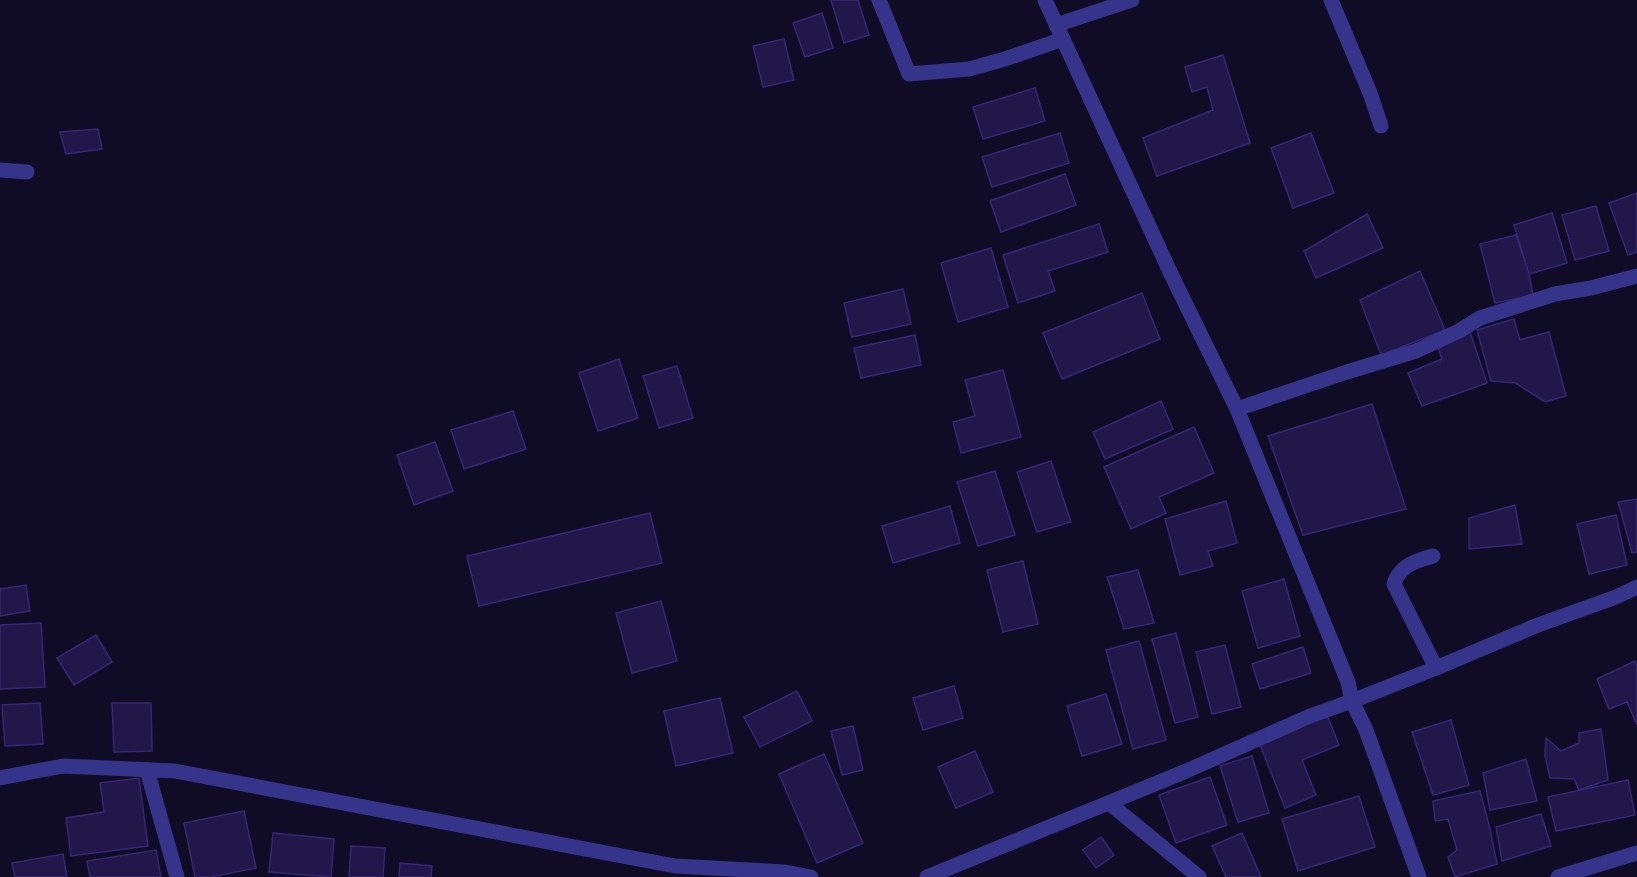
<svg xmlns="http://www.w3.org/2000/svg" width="1637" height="877" font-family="'Titillium Web',sans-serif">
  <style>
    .building { fill: #211749; stroke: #362677; stroke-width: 1.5 }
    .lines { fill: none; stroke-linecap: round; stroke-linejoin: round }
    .minor { stroke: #36338a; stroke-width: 15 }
  </style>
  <rect width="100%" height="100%" fill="#110c26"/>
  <!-- building -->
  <g class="building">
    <path d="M831 0H858L869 35 844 43Z"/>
    <path d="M822 13 833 48 805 57 793 23Z"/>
    <path d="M784 39 794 80 763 87 753 46Z"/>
    <path d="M1223 55 1250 143 1157 176 1143 138 1213 110 1207 87 1192 92 1185 67Z"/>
    <path d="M1035 88 1045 121 983 139 973 107Z"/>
    <path d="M98 129 102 149 66 154 60 132Z"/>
    <path d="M1060 133 1069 163 992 187 982 157Z"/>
    <path d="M1311 133 1334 193 1293 208 1271 148Z"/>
    <path d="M1065 174 1076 205 1001 232 990 201Z"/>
    <path d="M1637 193V252L1628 255 1609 203Z"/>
    <path d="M1596 206 1609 251 1575 260 1562 215Z"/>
    <path d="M1552 213 1567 263 1529 274 1514 225Z"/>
    <path d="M1367 214 1383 248 1316 278 1304 251Z"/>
    <path d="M1099 224 1108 252 1048 271 1055 291 1018 303 1003 255Z"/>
    <path d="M1516 235 1529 274 1533 295 1495 303 1480 244Z"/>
    <path d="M991 248 1008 307 958 322 941 263Z"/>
    <path d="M1420 271 1445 330 1381 355 1360 300Z"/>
    <path d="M903 289 911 324 852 337 844 303Z"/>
    <path d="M1142 293 1160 339 1062 379 1043 333Z"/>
    <path d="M1514 319 1520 340 1549 332 1566 396 1545 402 1516 383 1491 381 1477 330Z"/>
    <path d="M1470 332 1487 383 1422 406 1408 373 1442 359 1436 341Z"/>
    <path d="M915 335 921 365 861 378 854 348Z"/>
    <path d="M619 359 638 418 598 431 579 373Z"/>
    <path d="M677 366 693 418 659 428 643 376Z"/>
    <path d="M1003 370 1021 437 961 453 953 422 975 416 965 380Z"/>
    <path d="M1161 401 1173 429 1105 459 1093 432Z"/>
    <path d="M1372 404 1406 509 1303 535 1268 436Z"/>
    <path d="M513 411 526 449 464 469 451 430Z"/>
    <path d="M1194 427 1214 473 1159 497 1166 513 1131 529 1104 467Z"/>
    <path d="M435 442 453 491 414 505 397 455Z"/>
    <path d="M1051 461 1071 522 1037 532 1017 472Z"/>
    <path d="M995 471 1015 535 978 546 957 482Z"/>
    <path d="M1637 499V552L1632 553 1618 502Z"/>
    <path d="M1226 501 1237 543 1208 551 1213 566 1180 575 1165 519Z"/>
    <path d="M1515 505 1522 544 1469 549V518Z"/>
    <path d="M950 506 960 543 893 563 882 526Z"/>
    <path d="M650 513 662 563 479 606 467 556Z"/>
    <path d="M1616 515 1627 565 1589 574 1577 524Z"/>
    <path d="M1023 561 1038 624 1003 632 987 570Z"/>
    <path d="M1138 570 1154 623 1124 629 1107 577Z"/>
    <path d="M1284 579 1300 636 1258 648 1242 591Z"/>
    <path d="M26 585 30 611 0 616V589Z"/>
    <path d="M661 601 677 661 632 673 616 613Z"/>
    <path d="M41 623 45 687 0 689V625Z"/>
    <path d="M1176 633 1198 717 1175 723 1152 639Z"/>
    <path d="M96 635 112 662 74 685 57 658Z"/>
    <path d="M1139 641 1166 740 1133 749 1106 650Z"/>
    <path d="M1225 645 1241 707 1212 714 1196 652Z"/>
    <path d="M1303 647 1311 673 1260 689 1252 664Z"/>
    <path d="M1635 661 1637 665V725L1627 702 1609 709 1597 679Z"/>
    <path d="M954 686 963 718 923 730 913 698Z"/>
    <path d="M797 691 812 721 760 747 744 717Z"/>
    <path d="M1106 694 1122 744 1082 756 1067 706Z"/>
    <path d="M720 698 733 753 676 766 664 711Z"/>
    <path d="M40 703 43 744 5 746 2 705Z"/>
    <path d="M112 703H151L152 751 114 752Z"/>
    <path d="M1327 715 1339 745 1302 760 1316 795 1285 808 1259 742Z"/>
    <path d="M1451 720 1469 785 1433 795 1412 732Z"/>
    <path d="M853 726 863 770 842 775 831 731Z"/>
    <path d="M1601 729 1608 780 1579 790 1574 779 1550 778 1545 755 1546 738 1561 751 1579 743V733Z"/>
    <path d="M975 751 993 792 956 808 938 767Z"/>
    <path d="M824 754 863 843 817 863 779 774Z"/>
    <path d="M1252 756 1269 813 1238 822 1220 766Z"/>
    <path d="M1526 759 1537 801 1490 810 1483 773Z"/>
    <path d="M1210 777 1227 825 1176 843 1159 795Z"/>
    <path d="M139 778 148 846 71 856 66 818 104 812 100 783Z"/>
    <path d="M1628 780 1635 815 1556 831 1548 797Z"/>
    <path d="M1480 791 1490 829 1497 864 1455 877 1448 857 1457 850 1448 819 1435 821 1433 801Z"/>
    <path d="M1359 796 1375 847 1298 871 1282 819Z"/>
    <path d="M244 811 256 868 211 877H195L184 823Z"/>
    <path d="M1541 814 1551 846 1502 861 1496 827Z"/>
    <path d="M273 833 334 839 331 877 269 872Z"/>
    <path d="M1242 833 1261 877H1226L1212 846Z"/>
    <path d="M1101 837 1114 855 1096 868 1083 850Z"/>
    <path d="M351 846 385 848 383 877H349Z"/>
    <path d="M156 850 161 877H90L87 861Z"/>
    <path d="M63 854 67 877H15L12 863Z"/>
    <path d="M400 863 432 866 431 877H399Z"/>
  </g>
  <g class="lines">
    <!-- minor -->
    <g class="minor">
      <path d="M879 0 909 74 969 69 1005 59 1063 39"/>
      <path d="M1331 0 1370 93 1381 126"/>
      <path d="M1056 25 1132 0"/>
      <path d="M0 170 27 172"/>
      <path d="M1237 409 1347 372 1416 351 1459 331 1480 318 1555 294 1591 288 1637 276"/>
      <path d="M1433 556C1416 561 1400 565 1394 584L1436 668"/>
      <path d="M147 770 177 877"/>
      <path d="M0 778 63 766 175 771 675 866 785 872 811 877"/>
      <path d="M1109 803 1199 877"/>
      <path d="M927 877 1184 772 1310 716 1352 701 1348 682 1237 409 1171 274 1045 0"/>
      <path d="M1419 877 1366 730 1352 701 1436 668 1538 625 1616 597 1637 587"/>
      <path d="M1558 877 1637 853"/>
    </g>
  </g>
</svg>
